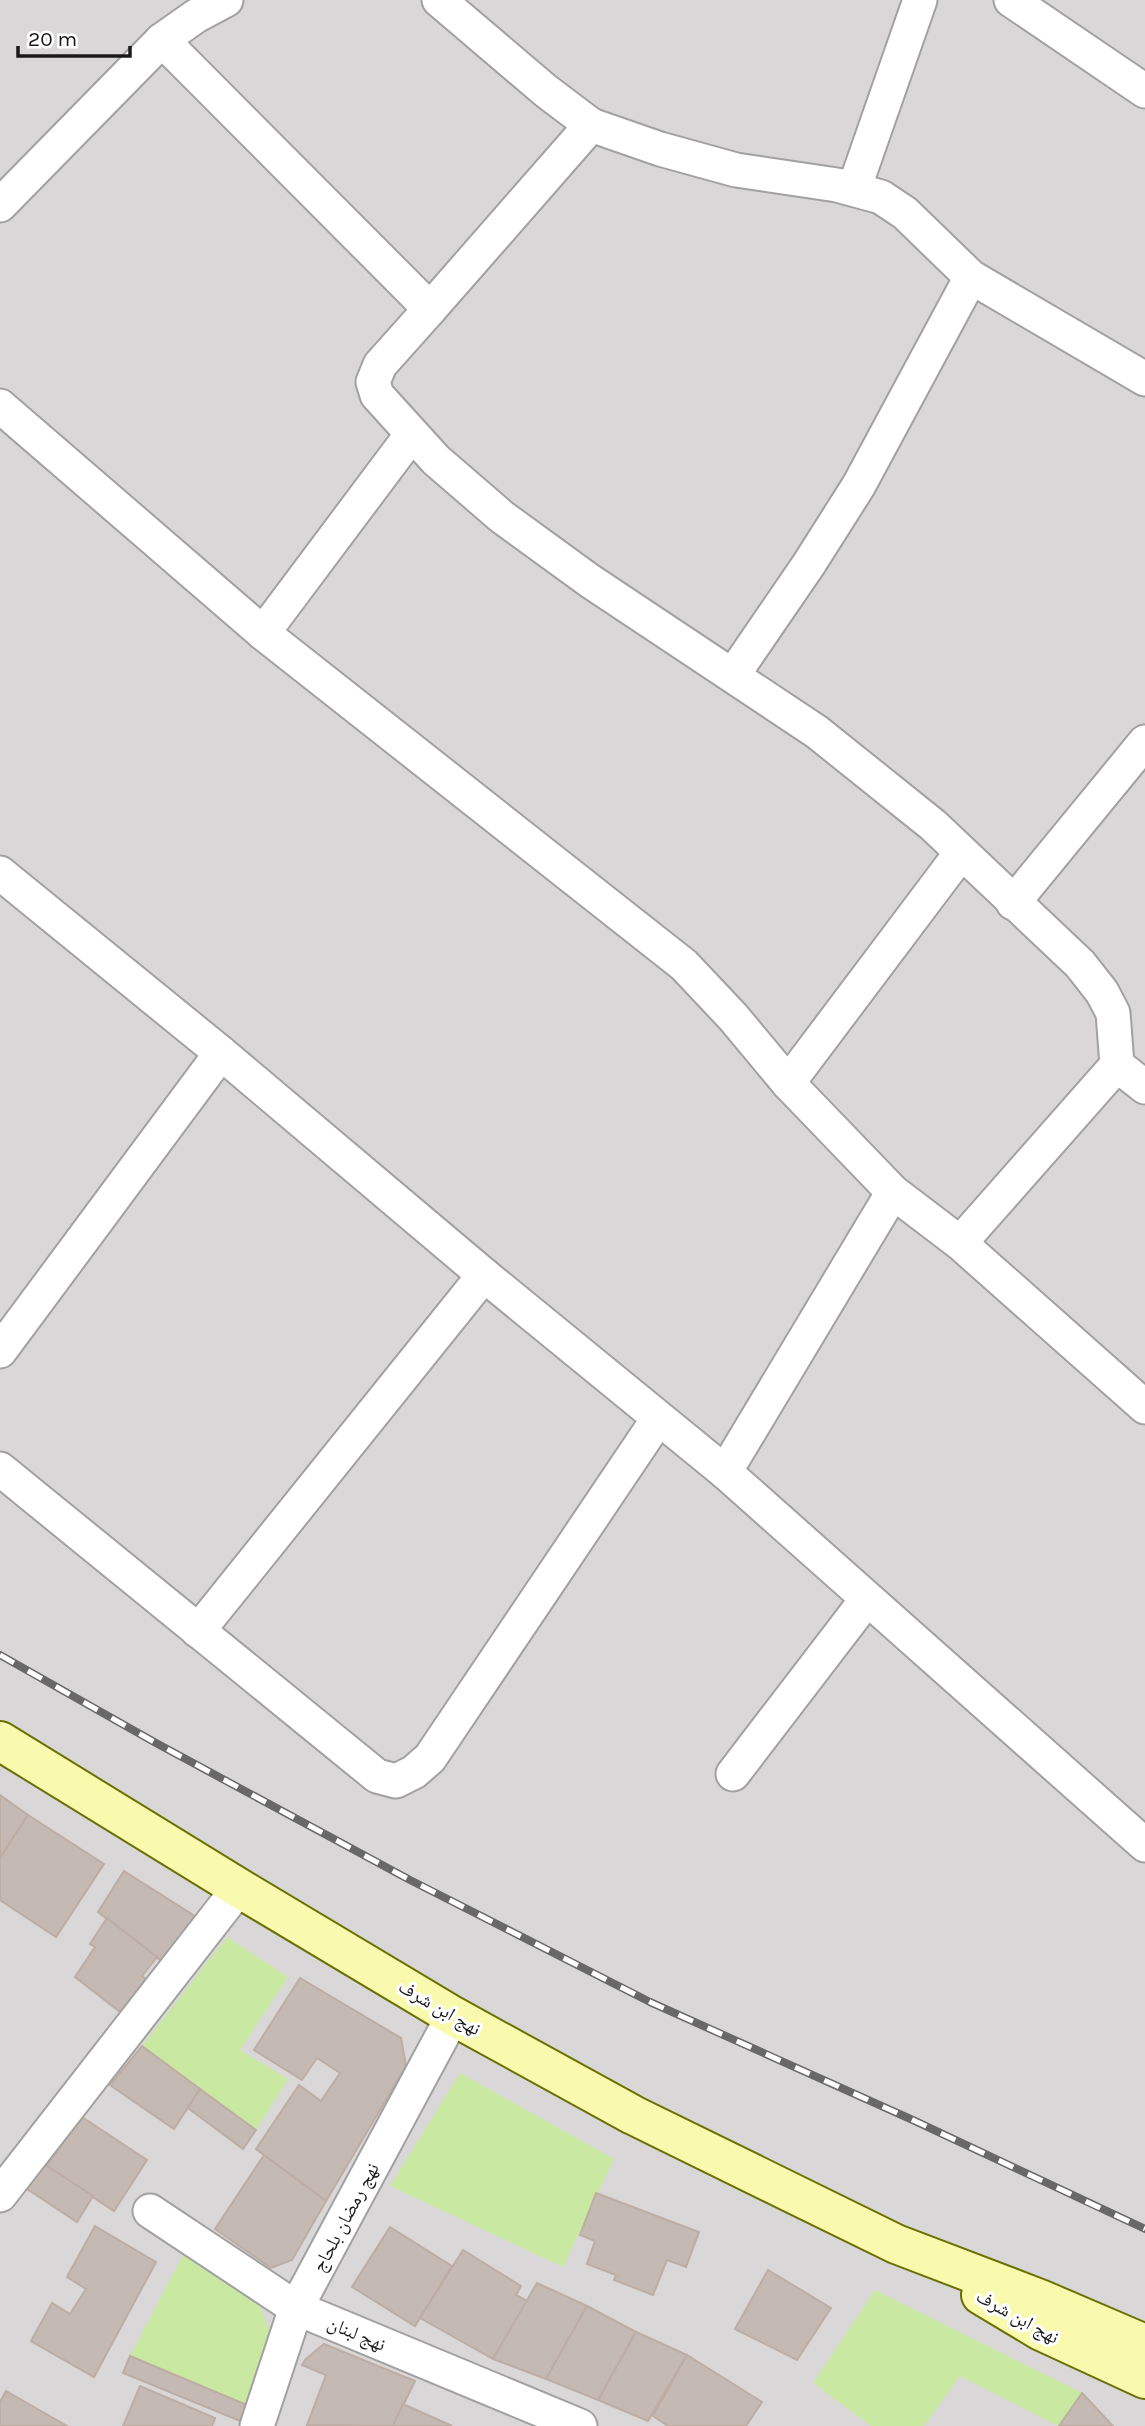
<svg xmlns="http://www.w3.org/2000/svg" width="1145" height="2426" font-family="Karla,'Noto Naskh Arabic',sans-serif">
  <style>
    .residential { fill: #d9d7d7 }
    .grass { fill: #c9e9a2 }
    .building { fill: #c4b9b3; stroke: #beada2; stroke-width: 2 }
    .lines { fill: none; stroke-linecap: round; stroke-linejoin: round }
    .street-casing { stroke: #a1a1a1; stroke-width: 37 }
    .secondary-casing { stroke: #6a7102; stroke-width: 42 }
    .street { stroke: #fff; stroke-width: 33 }
    .secondary { stroke: #fafaaf; stroke-width: 38 }
    .rail-casing { stroke: #686868; stroke-width: 8 }
    .rail { stroke: #fff; stroke-width: 5; stroke-dasharray: 16; stroke-linecap: butt }
    .labels { text-anchor: middle; stroke-width: 6; stroke-linejoin: round; paint-order: stroke }
    .street-label { font-size: 19px; fill: #1a1a1a; stroke: #fff }
  </style>
  <rect width="100%" height="100%" fill="#ede8df"/>
  <!-- residential -->
  <rect class="residential" x="0" y="0" width="1145" height="2426"/>
  <!-- grass -->
  <g class="grass">
    <path d="M227 1937 288 1977 240 2050 288 2079 256 2130 142 2046Z"/>
    <path d="M460 2073 614 2159 563 2267 390 2186Z"/>
    <path d="M183 2255 259 2305 271 2334 247 2405 130 2356Z"/>
    <path d="M875 2290 1082 2393 1058 2426 960 2376 924 2426H871L813 2383Z"/>
  </g>
  <!-- building -->
  <g class="building">
    <path d="M0 1795 28 1815 0 1858Z"/>
    <path d="M28 1815 104 1864 56 1937 0 1900V1858Z"/>
    <path d="M124 1871 198 1918 164 1963 98 1912Z"/>
    <path d="M107 1918 157 1957 142 1976 150 1983 124 2015 75 1977 95 1947 90 1944Z"/>
    <path d="M300 1978 401 2038 406 2066 326 2201 256 2149 299 2085 321 2101 340 2073 317 2058 302 2080 254 2050Z"/>
    <path d="M142 2046 200 2089 174 2129 110 2085Z"/>
    <path d="M200 2089 256 2130 243 2149 188 2108Z"/>
    <path d="M82 2117 147 2160 114 2211 46 2166Z"/>
    <path d="M264 2155 326 2201 292 2260 271 2268 215 2229Z"/>
    <path d="M41 2162 93 2196 77 2222 24 2187Z"/>
    <path d="M596 2193 699 2232 686 2267 667 2260 653 2295 614 2280 616 2275 587 2264 595 2241 580 2235Z"/>
    <path d="M95 2226 156 2262 94 2377 31 2341 52 2303 70 2314 86 2289 67 2277Z"/>
    <path d="M390 2227 452 2266 415 2326 352 2287Z"/>
    <path d="M463 2250 521 2286 516 2295 527 2301 493 2359 420 2318Z"/>
    <path d="M768 2270 831 2308 797 2360 735 2329Z"/>
    <path d="M537 2283 587 2306 546 2379 493 2359Z"/>
    <path d="M587 2306 636 2332 598 2400 546 2379Z"/>
    <path d="M636 2332 687 2355 648 2421 598 2400Z"/>
    <path d="M324 2344 415 2381 393 2426 307 2425 326 2375 302 2365 305 2360Z"/>
    <path d="M687 2355 762 2402 746 2426H668L653 2416Z"/>
    <path d="M130 2356 247 2405 240 2421 123 2373Z"/>
    <path d="M140 2386 215 2418 212 2426H123Z"/>
    <path d="M6 2391 67 2426H0V2402Z"/>
    <path d="M1082 2393 1113 2426H1059Z"/>
    <path d="M403 2404 452 2426H393Z"/>
  </g>
  <g class="lines">
    <!-- street casing -->
    <g class="street-casing">
      <g id="street">
        <path d="M439 0 546 91 591 125 660 149 736 170 837 185 881 197 905 213 971 277 1145 379"/>
        <path d="M1011 0 1145 91"/>
        <path d="M162 40 196 16 226 0"/>
        <path d="M854 189 920 0"/>
        <path d="M0 205 162 40 430 309 380 365 373 382 377 395 436 460 502 517 590 581 817 732 933 825 1080 964 1102 992 1113 1013 1117 1065"/>
        <path d="M430 309 591 125"/>
        <path d="M0 406 263 633 684 965 733 1017 788 1083 893 1192 960 1243 1145 1407"/>
        <path d="M263 633 412 434"/>
        <path d="M733 675 809 564 859 485 971 277"/>
        <path d="M0 873 221 1053 484 1275 725 1472 1145 1845"/>
        <path d="M1013 903 1145 742"/>
        <path d="M788 1083 961 853"/>
        <path d="M960 1243 1117 1065 1145 1087"/>
        <path d="M0 1351 221 1053"/>
        <path d="M0 1469 377 1776 396 1781 414 1772 430 1758 658 1419"/>
        <path d="M725 1472 893 1192"/>
        <path d="M198 1631 484 1275"/>
        <path d="M733 1774 867 1599"/>
        <path d="M0 2195 239 1888"/>
        <path d="M150 2211 296 2308 580 2426"/>
        <path d="M257 2426 296 2308 453 2016"/>
      </g>
    </g>
    <!-- secondary casing -->
    <g class="secondary-casing">
      <g id="secondary">
        <path d="M0 1741 239 1888 453 2016 633 2115 896 2244 1040 2299 1145 2344"/>
        <path d="M981 2295 1041 2331 1145 2379"/>
      </g>
    </g>
    <!-- street -->
    <use href="#street" class="street"/>
    <!-- secondary -->
    <use href="#secondary" class="secondary"/>
    <!-- rail casing -->
    <g class="rail-casing">
      <path id="rail" d="M0 1655 156 1743 410 1880 650 2002 915 2121 1145 2229"/>
    </g>
    <!-- rail -->
    <use href="#rail" class="rail"/>
  </g>
  <g class="labels">
    <!-- street labels -->
    <g class="street-label">
      <text transform="translate(440 2007) rotate(30)" y="7">نهج ابن شرف</text>
      <text transform="translate(345 2217) rotate(-62)" y="7">نهج رمضان بلحاج</text>
      <text transform="translate(1018 2316) rotate(29)" y="7">نهج ابن شرف</text>
      <text transform="translate(357 2333) rotate(23)" y="7">نهج لبنان</text>
    </g>
  </g>
  <!-- scale -->
  <path d="M18 46v10h112v-10" fill="none" stroke="#1a1a1a" stroke-width="3.5"/>
  <text x="28" y="46" font-size="21" fill="#1a1a1a" stroke="#ffffff" stroke-width="5" paint-order="stroke">20 m</text>
</svg>
